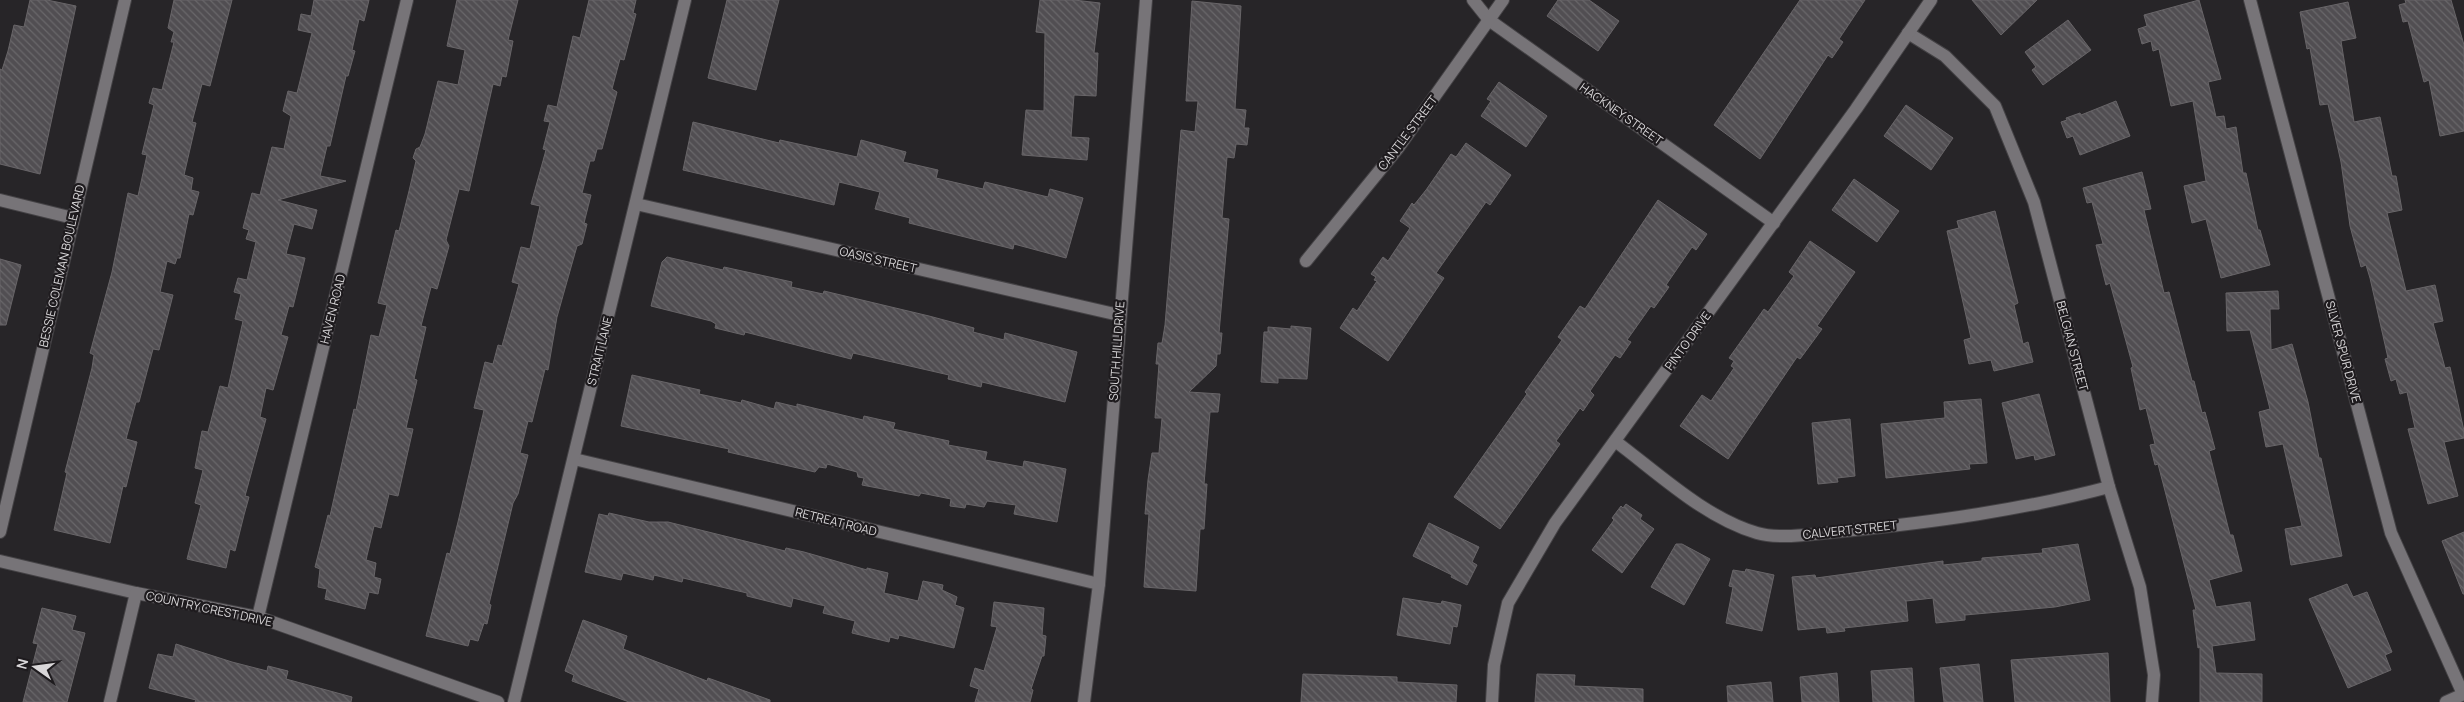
<svg xmlns="http://www.w3.org/2000/svg" width="2464" height="702" font-family="Manrope,sans-serif">
  <style>
    .building { fill: url(#building-back-hatch); stroke: #686568 }
    .lines { fill: none; stroke-linecap: round; stroke-linejoin: round }
    .street-casing { stroke: #444245; stroke-width: 14 }
    .secondary-casing { stroke: #444245; stroke-width: 14 }
    .street { stroke: #777478; stroke-width: 12 }
    .secondary { stroke: #777478; stroke-width: 12 }
    .labels { text-anchor: middle; stroke-width: 4.5; stroke-linejoin: round; paint-order: stroke }
    .street-label { font-size: 12px; fill: #d9d7d9; stroke: #1e1b1e }
  </style>
  <defs>
    <pattern id="building-back-hatch" width="6" height="6" patternUnits="userSpaceOnUse" patternTransform="scale(1.25)"><rect width="6" height="6" fill="#514e52"/><path d="M-1 5l2 2M0 0l6 6M5-1l2 2" fill="none" stroke="#69676a"/></pattern>
  </defs>
  <rect width="100%" height="100%" fill="#272528"/>
  <!-- building -->
  <g class="building">
    <path d="M30 0H47L76 6 40 174 0 164V69L2 70 8 51 14 25 24 27Z"/>
    <path d="M174 0H232L210 86 202 84 192 122 196 123 184 175 193 178 191 190 199 192 193 215 189 214 180 258H177L175 264 167 261 160 292 173 295 159 350 153 349 139 402H136L126 439 137 442 126 487 123 486 110 543 54 530 67 473 65 472 92 368 94 355 90 353 112 272 128 193 138 196 147 155 142 154 154 105 149 103 153 88 162 90 174 42H171L174 32 168 28Z"/>
    <path d="M314 0H369L364 21 359 19 352 50 355 51 348 76H346L330 146H327L320 176 346 181 278 200 317 210 312 229 294 224 286 254 305 258 293 307 289 306 281 335 288 337 273 390 266 388 260 417 266 419 245 496 249 497 244 515 235 551 230 549 226 568 187 559 201 505 195 503 203 470 195 468 202 431 208 432 220 386 228 388 243 321 235 319 241 294 234 292 238 278 247 280 256 242 246 239 249 230 243 228 252 193 260 195 272 147 284 149 291 116 283 111 288 91 297 93 312 33 298 30 301 14 311 16Z"/>
    <path d="M457 0H518L508 40 513 41 506 77 502 76 500 86 493 84 469 191 459 189 446 240 449 246 437 289 431 287 421 326 426 327 414 379 417 380 406 428 413 429 398 496 389 494 381 528 374 526 366 560 376 563 374 577 381 579 378 594 369 592 365 609 325 599 327 589 318 587 320 569 315 567 328 515 330 516 354 409 356 410 371 335 379 337 387 305 378 303 396 230 399 231 409 191 416 161 413 158 416 149 420 147 425 134 438 81 458 85 465 50 447 46Z"/>
    <path d="M589 0H636L633 13 636 14 624 60 620 59 612 89 617 92 602 149H597L594 161H590L582 193 591 195 584 223 587 224 582 244 577 246 557 317 548 370 545 369 532 422 528 421 520 453 528 455 518 494 513 503 489 604 491 605 487 624 484 623 478 641 470 639 468 646 426 636 447 553 450 554 458 522 484 410 474 408 485 362 493 364 498 345 502 346 519 284 512 282 521 247 530 249 540 206 531 204 546 150 543 149 550 122 544 121 548 105 557 107 573 36 580 38Z"/>
    <path d="M727 0H779L756 90 708 78Z"/>
    <path d="M1040 0H1074L1100 3 1094 53H1098L1096 96 1074 95 1071 137 1089 138 1087 160 1022 155 1026 110 1044 111 1045 33 1036 32Z"/>
    <path d="M1558 0H1589L1619 21 1598 51 1547 16Z"/>
    <path d="M1800 0H1865L1839 39 1843 42 1832 58 1828 55 1760 159 1714 125Z"/>
    <path d="M1972 0H2037L2001 35Z"/>
    <path d="M2199 0 2221 79 2208 82 2216 117 2224 116 2226 129 2236 127 2243 173H2246L2258 230H2260L2270 265 2221 278 2206 219 2192 223 2184 186 2206 181 2193 101 2171 106 2159 49 2153 51 2151 41 2142 44 2138 29 2147 26 2144 15Z"/>
    <path d="M2405 0H2451L2464 45V131L2440 136 2429 80 2424 82 2408 21 2403 22 2399 5 2406 3Z"/>
    <path d="M1192 1 1241 6 1235 109 1246 110 1244 128H1249L1247 145 1236 144 1234 158 1227 157 1222 218 1229 219 1219 333H1222L1220 354H1217L1216 366 1189 392 1220 394 1218 412H1210L1204 484H1207L1204 529H1200L1196 591 1144 587 1149 514H1145L1148 480 1152 453H1159L1162 418H1155L1159 364H1156L1158 343H1162L1165 325 1181 130 1195 132 1198 101H1186Z"/>
    <path d="M2348 2 2356 38 2341 41 2354 122 2380 117 2392 176H2396L2402 210 2387 213 2406 291 2435 285 2443 321 2433 323 2445 368 2450 367 2464 431V438L2444 442 2458 496 2428 504 2408 429 2415 428 2407 392 2400 394 2396 379 2391 381 2385 359 2388 358 2370 278 2366 265 2361 267 2350 226 2341 162 2328 104 2320 105 2310 48 2307 49 2300 12Z"/>
    <path d="M2068 20 2091 50 2043 85 2032 70 2036 67 2025 52Z"/>
    <path d="M1499 82 1547 116 1526 147 1481 116 1491 101 1487 99Z"/>
    <path d="M2116 101 2130 136 2080 155 2073 136 2067 138 2061 122 2067 120 2066 118 2080 113 2081 115Z"/>
    <path d="M1906 105 1953 138 1931 170 1884 136Z"/>
    <path d="M693 122 779 143 780 140 857 157 861 140 906 152 903 162 938 170 936 178 983 189 985 182 1048 197 1050 189 1083 198 1066 258 1014 244 1013 249 909 223 910 218 875 209 880 192 839 182 834 205 683 170Z"/>
    <path d="M1466 143 1511 175 1490 205 1486 202 1436 273 1444 278 1388 361 1340 328 1353 308 1357 311 1377 281 1374 280 1376 277 1371 274 1383 257 1388 261 1410 228 1400 221 1412 203 1414 205 1426 190 1451 154 1456 157Z"/>
    <path d="M2142 172 2151 209 2144 210 2164 293 2169 292 2192 381H2194L2202 413 2205 412 2215 449 2209 451 2230 535H2233L2242 571 2209 580 2216 607 2250 602 2255 640 2212 646 2216 673 2262 674V702H2200V647L2198 648 2193 610H2196L2158 464 2155 465 2150 445 2155 444 2146 408 2140 410 2131 368 2133 367 2110 283 2106 285 2096 245 2103 244 2092 202 2087 203 2083 188Z"/>
    <path d="M1854 179 1899 211 1877 242 1832 210Z"/>
    <path d="M1658 200 1707 234 1696 250 1692 247 1666 285 1669 287 1654 308 1651 306 1627 340 1631 342 1620 358 1615 355 1590 391 1594 395 1583 411 1580 408 1556 441 1560 444 1500 529 1454 497 1527 394 1525 392 1562 340 1558 337 1580 306 1585 309Z"/>
    <path d="M1995 211 2018 303 2014 305 2023 344 2028 342 2033 362 1994 371 1991 360 1969 364 1964 340 1971 338 1947 231 1959 228 1957 221Z"/>
    <path d="M1810 241 1855 272 1817 326 1822 329 1800 359 1797 357 1728 459 1680 426 1702 395 1711 401 1734 368 1731 366 1734 361 1729 358 1764 309 1768 312 1794 276 1789 272Z"/>
    <path d="M667 257 723 270 724 267 792 282 791 287 823 294 824 291 929 316 974 328 973 332 1004 340 1005 333 1077 352 1065 402 982 382 981 387 948 379 949 375 853 353 851 359 745 332 744 335 715 328 716 324 711 321 651 306 662 262Z"/>
    <path d="M0 259 21 265 6 325H0Z"/>
    <path d="M2278 291 2279 309H2270L2271 350 2292 344 2308 402 2319 458H2321L2342 556 2291 565 2285 529 2302 526 2283 444 2266 447 2259 412 2270 409 2250 330 2227 331 2226 293Z"/>
    <path d="M1291 326 1311 328 1307 379 1278 378V383L1261 382 1264 332H1268V327L1291 329Z"/>
    <path d="M632 375 700 390 699 394 741 403 742 400 774 409 776 402 797 407V404L863 420 864 416 895 423 893 429 949 441 948 445 987 452 985 460 1023 467 1024 461 1066 469 1057 522 1014 514 1016 505 987 501 984 507 966 504 965 508 950 506 951 499 921 493 919 496 862 485 864 478 858 477 857 472 827 464 826 468 819 467 815 472 728 452 729 449 621 426Z"/>
    <path d="M2039 394 2055 455 2035 460 2034 455 2016 459 2002 403Z"/>
    <path d="M1981 399 1987 463 1969 464 1970 469 1886 478 1881 424 1945 418 1944 402Z"/>
    <path d="M1850 419 1855 476 1837 478 1838 482 1818 484 1812 423Z"/>
    <path d="M1626 504 1642 515 1640 519 1654 529 1622 573 1592 550 1614 520 1612 518 1621 506 1623 508Z"/>
    <path d="M609 513 649 522H668L785 551 786 548 804 552 867 570V568L888 573 884 593 918 601 923 581 943 585 942 590 957 597 955 605 964 608 954 648 899 635 898 639 890 637 889 642 852 633 855 621 823 613 825 606 793 598 791 607 747 596V593L683 578 682 582 654 575 653 580 623 573 621 580 585 572 599 514 608 516Z"/>
    <path d="M1429 523 1479 547 1472 562 1477 565 1467 585 1451 577 1452 575 1413 556Z"/>
    <path d="M2464 532V594H2463L2442 541Z"/>
    <path d="M1676 544H1682L1710 559 1684 605 1651 587Z"/>
    <path d="M2078 544 2090 600 2055 607 1965 615V620L1936 623 1933 598 1906 601 1908 621 1844 628 1845 631 1827 633 1826 627 1798 630 1792 577 1815 575 1816 578 1943 561V565L1982 561V558L2043 553 2042 549Z"/>
    <path d="M1746 569 1774 575 1762 631 1726 623 1733 587 1729 586 1733 570 1745 572Z"/>
    <path d="M2347 584 2353 597 2367 592 2392 652 2385 655 2391 670 2348 688 2309 599Z"/>
    <path d="M1403 598 1441 604 1442 601 1461 605 1457 627 1453 626 1450 644 1397 635Z"/>
    <path d="M994 602 1044 608 1042 635 1046 636 1044 656H1042L1031 689 1033 690 1030 702H975L979 689 970 686 975 668 984 671 997 627 991 626Z"/>
    <path d="M42 608 76 616 72 630 85 633 67 702H23L38 644 33 643Z"/>
    <path d="M583 620 627 636 623 649 707 681 708 678 770 700V702H629L572 681 574 675 565 671Z"/>
    <path d="M176 644 232 662 267 671 268 666 288 671 286 679 352 697 351 702H195L196 700 149 688 158 654 173 657Z"/>
    <path d="M2108 653 2110 702H2015L2011 660Z"/>
    <path d="M1979 664 1983 702H1944L1940 668Z"/>
    <path d="M1912 668 1914 702H1873L1871 671Z"/>
    <path d="M1837 673 1839 702H1802L1800 677Z"/>
    <path d="M1303 674 1397 677V682L1457 685 1456 702H1301Z"/>
    <path d="M1537 674 1575 675 1574 686 1643 689V702H1535Z"/>
    <path d="M1771 682 1773 702H1728L1727 686Z"/>
  </g>
  <g class="lines">
    <!-- street casing -->
    <g class="street-casing">
      <g id="street">
        <path d="M1473 0 1489 20 1774 223"/>
        <path d="M2250 0 2391 533 2463 694"/>
        <path d="M1908 33 1945 56 1995 106 2034 202 2109 487 2140 587 2154 675 2152 702"/>
        <path d="M0 200 73 218"/>
        <path d="M636 204 1119 315"/>
        <path d="M1306 261 1398 148 1503 0"/>
        <path d="M1615 441C1658 473 1705 518 1757 533 1780 540 1821 533 1844 531 1934 522 2022 510 2109 487"/>
        <path d="M574 459 1099 584"/>
        <path d="M0 561 136 593 258 617 498 702"/>
        <path d="M258 617 407 0"/>
        <path d="M110 702 136 593"/>
        <path d="M514 702 685 0"/>
        <path d="M1084 702 1099 584 1146 0"/>
        <path d="M1492 702 1494 665 1508 603 1555 523 1856 109 1931 0"/>
        <path d="M2446 702 2464 694"/>
      </g>
    </g>
    <!-- secondary casing -->
    <g class="secondary-casing">
      <path id="secondary" d="M0 532 125 0"/>
    </g>
    <!-- street -->
    <use href="#street" class="street"/>
    <!-- secondary -->
    <use href="#secondary" class="secondary"/>
  </g>
  <g class="labels">
    <!-- street labels -->
    <g class="street-label">
      <text transform="translate(1621 114) rotate(35)" y="4">HACKNEY STREET</text>
      <text transform="translate(1408 133) rotate(-53)" y="4">CANTLE STREET</text>
      <text transform="translate(878 260) rotate(13)" y="4">OASIS STREET</text>
      <text transform="translate(62 266) rotate(-77)" y="4">BESSIE COLEMAN BOULEVARD</text>
      <text transform="translate(333 309) rotate(-76)" y="4">HAVEN ROAD</text>
      <text transform="translate(1688 341) rotate(-54)" y="4">PINTO DRIVE</text>
      <text transform="translate(2072 346) rotate(75)" y="4">BELGIAN STREET</text>
      <text transform="translate(600 351) rotate(-76)" y="4">STRAIT LANE</text>
      <text transform="translate(1117 351) rotate(-86)" y="4">SOUTH HILL DRIVE</text>
      <text transform="translate(2343 352) rotate(75)" y="4">SILVER SPUR DRIVE</text>
      <text transform="translate(836 522) rotate(14)" y="4">RETREAT ROAD</text>
      <text transform="translate(1850 530) rotate(-6)" y="4">CALVERT STREET</text>
      <text transform="translate(209 609) rotate(12)" y="4">COUNTRY CREST DRIVE</text>
    </g>
  </g>
  <!-- north arrow -->
  <g transform="translate(35 667) rotate(284)" stroke="#1e1b1e" stroke-width="4" paint-order="stroke">
  <path d="M0-4L9 19L0 12L-9 19Z" fill="#d9d7d9"/>
  <text y="-8" font-size="14" font-weight="bold" text-anchor="middle" fill="#d9d7d9">N</text>
  </g>
</svg>
